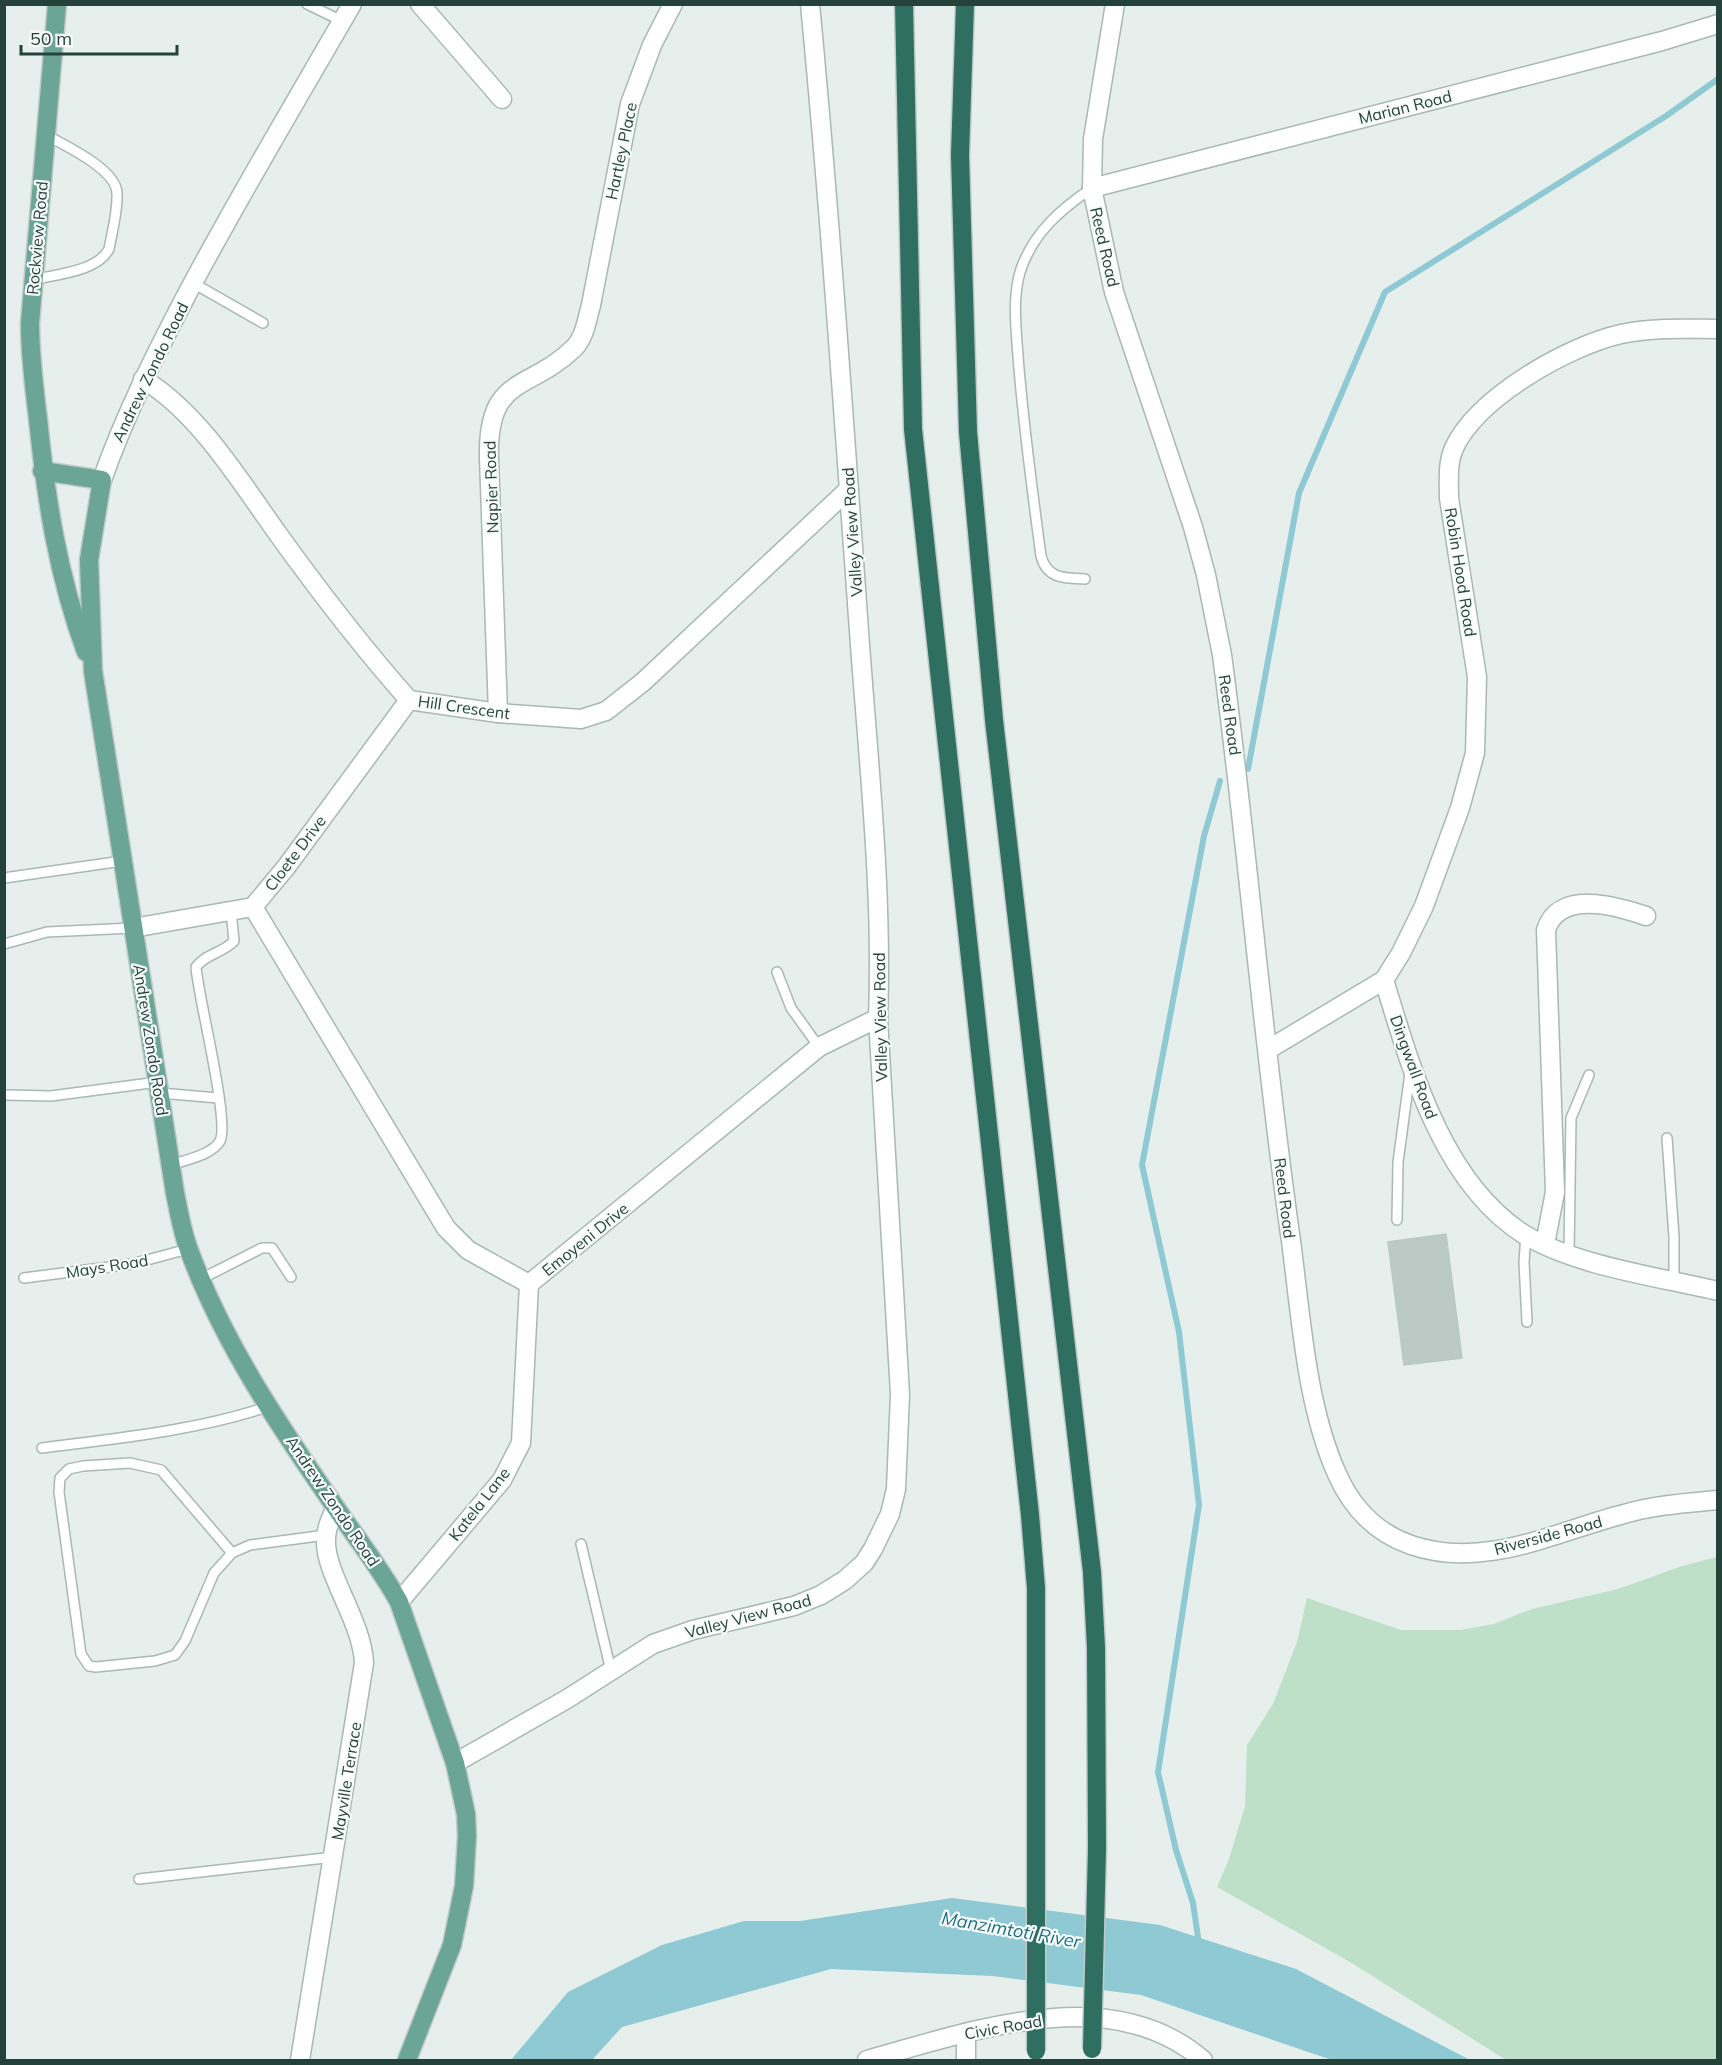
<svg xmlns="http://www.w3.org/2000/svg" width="1722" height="2065" font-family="Mulish,sans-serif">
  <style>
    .green { fill: #bfe0c8 }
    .water { fill: #8ec9d4 }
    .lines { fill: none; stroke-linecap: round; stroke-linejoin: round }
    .stream { stroke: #8ec9d4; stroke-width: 6 }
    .building { fill: #bbcac4; stroke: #b8c9c2; stroke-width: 1.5 }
    .service-casing { stroke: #a8b8b2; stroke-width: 12 }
    .minor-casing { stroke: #a8b8b2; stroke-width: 21 }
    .tertiary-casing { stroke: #a8b8b2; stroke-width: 21 }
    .primary-casing { stroke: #c2cac8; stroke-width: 21 }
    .motorway-casing { stroke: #c2cac8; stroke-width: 21 }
    .service { stroke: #fff; stroke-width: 9 }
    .minor { stroke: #fff; stroke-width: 18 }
    .tertiary { stroke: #fff; stroke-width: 18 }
    .primary { stroke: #6aa596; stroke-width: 18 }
    .motorway { stroke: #2f6f62; stroke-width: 18 }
    .motorway-bridge-casing { stroke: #c2cac8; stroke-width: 21; stroke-linecap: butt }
    .motorway-bridge { stroke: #2f6f62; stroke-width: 18 }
    .labels { text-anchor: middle; stroke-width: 4.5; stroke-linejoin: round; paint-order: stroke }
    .street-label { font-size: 16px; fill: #24423a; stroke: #f7fbf9 }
    .water-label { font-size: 18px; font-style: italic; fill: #1c6f80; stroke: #f7fbf9 }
  </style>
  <rect width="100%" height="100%" fill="#e6efeb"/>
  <!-- green -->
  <path class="green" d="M1717 1557V2060H1506L1350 1962 1217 1887 1229 1859 1245 1806 1247 1745 1273 1704 1297 1642 1307 1598 1401 1630H1460L1494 1624 1532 1609 1618 1589 1682 1566Z"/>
  <!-- water -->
  <path class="water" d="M952 1898 1160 1925 1296 1969 1470 2060H1332L1141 1995 993 1976 831 1969 622 2027 592 2060H511L568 1992 662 1945 744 1921H800Z"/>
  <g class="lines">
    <!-- stream -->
    <g class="stream">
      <path d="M1248 769 1299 493 1385 292 1666 116 1718 79"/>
      <path d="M1199 1944 1193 1903 1176 1850 1158 1772 1199 1505 1179 1332 1142 1165 1204 836 1220 781"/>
    </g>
  </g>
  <!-- building -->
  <path class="building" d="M1446 1234 1462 1358 1404 1365 1388 1242Z"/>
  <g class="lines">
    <!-- service casing -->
    <g class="service-casing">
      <g id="service">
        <path d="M307 4 342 21"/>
        <path d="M33 280C56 274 97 272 109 249 112 232 118 211 117 193 116 169 64 145 46 135"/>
        <path d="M193 283 263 323"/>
        <path d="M1085 579C1064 578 1047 579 1041 556 1032 489 1023 423 1018 356 1016 328 1012 296 1021 269 1034 232 1061 209 1092 188"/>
        <path d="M4 878 122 861"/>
        <path d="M4 944 47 932 133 928"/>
        <path d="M777 972 791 1008 819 1047"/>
        <path d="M160 1093 218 1098"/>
        <path d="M4 1095 51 1096 158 1082"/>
        <path d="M1667 1138 1674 1237V1281"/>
        <path d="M171 1165C185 1160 212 1155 220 1141 230 1121 198 997 196 967 205 954 223 953 234 941L231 911"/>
        <path d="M1397 1220 1398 1162 1410 1073"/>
        <path d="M1526 1235 1524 1262 1527 1322"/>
        <path d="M1569 1254 1571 1118 1589 1075"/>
        <path d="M24 1278 132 1264 188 1249"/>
        <path d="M201 1279 262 1248H272L291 1277"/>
        <path d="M42 1448C119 1438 195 1431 270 1406"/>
        <path d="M581 1544 611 1671"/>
        <path d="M232 1553 161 1470 130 1463 83 1466 69 1469 60 1478 59 1492 81 1654 89 1666 96 1667 155 1661 175 1655 185 1641 214 1573 232 1553 250 1545 326 1535"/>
        <path d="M139 1879 334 1857"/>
      </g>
    </g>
    <!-- minor casing -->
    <g class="minor-casing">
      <g id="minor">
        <path d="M420 4 502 99"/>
        <path d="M1115 4 1093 139 1092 188 1114 292 1193 527 1206 575 1222 655C1248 850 1263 1046 1291 1241 1301 1316 1306 1405 1337 1474 1352 1508 1376 1533 1411 1545 1484 1570 1555 1532 1624 1514 1654 1505 1687 1503 1718 1500"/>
        <path d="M1092 188 1662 41 1718 24"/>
        <path d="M143 379C199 413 240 481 278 534 319 591 362 647 409 700L498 713 581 719 606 711 643 682 849 489"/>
        <path d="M498 713 489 458C487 374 529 392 574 348 585 337 587 319 591 305L630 104 652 45 673 4"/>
        <path d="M253 907 446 1228 468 1250 529 1284"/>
        <path d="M133 928 253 907 287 866 409 700"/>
        <path d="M1384 980 1401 953 1424 906 1460 808 1475 753 1477 677 1449 498C1449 481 1447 464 1454 448 1478 397 1568 346 1621 334 1652 327 1686 329 1718 329"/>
        <path d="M1269 1049 1384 980C1411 1068 1442 1183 1525 1235 1576 1266 1659 1277 1718 1291"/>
        <path d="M1545 1244 1555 1192 1546 930C1559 889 1617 906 1646 916"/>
        <path d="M529 1284 819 1047 878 1018"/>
        <path d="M399 1602 502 1480 521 1443 529 1284"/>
        <path d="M455 1763 567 1699 653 1644 693 1630 794 1606 821 1595 845 1580 864 1563 873 1549 890 1514 896 1489 900 1394 878 1018C883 890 868 759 859 631 844 422 830 213 810 4"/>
        <path d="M966 2033V2060"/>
        <path d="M300 2060 364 1663C362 1620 324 1573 326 1539 326 1528 331 1518 336 1508"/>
        <path d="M867 2060C972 2031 1110 1980 1203 2060"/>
      </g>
    </g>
    <!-- tertiary casing -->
    <g class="tertiary-casing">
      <path id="tertiary" d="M102 480C125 415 155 355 187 294 239 196 296 101 352 4"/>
    </g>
    <!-- primary casing -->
    <g class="primary-casing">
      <g id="primary">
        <path d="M57 4 30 323C30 356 34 387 38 419 46 499 58 576 86 652"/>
        <path d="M42 471 102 480 89 560 93 671 175 1193C179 1212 182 1232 189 1250 223 1343 280 1427 336 1508 357 1539 381 1569 399 1602L455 1763 466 1814 467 1836 464 1886 452 1945 407 2060"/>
      </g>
    </g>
    <!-- motorway casing -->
    <g class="motorway-casing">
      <g id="motorway">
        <path d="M904 4 913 429 1030 1515 1036 1588V1844"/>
        <path d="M965 4 960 155 968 432 994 720 1092 1572 1096 1648 1097 1848"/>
      </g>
    </g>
    <!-- service -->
    <use href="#service" class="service"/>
    <!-- minor -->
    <use href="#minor" class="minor"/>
    <!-- tertiary -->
    <use href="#tertiary" class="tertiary"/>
    <!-- primary -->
    <use href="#primary" class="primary"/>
    <!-- motorway -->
    <use href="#motorway" class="motorway"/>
    <!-- motorway-bridge casing -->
    <g class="motorway-bridge-casing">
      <g id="motorway-bridge">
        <path d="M1092 2049 1097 1848"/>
        <path d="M1036 2051V1844"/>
      </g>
    </g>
    <!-- motorway-bridge -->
    <use href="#motorway-bridge" class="motorway-bridge"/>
  </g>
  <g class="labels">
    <!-- street labels -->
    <g class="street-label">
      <text transform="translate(1405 107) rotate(-14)" y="6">Marian Road</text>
      <text transform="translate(621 151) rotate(-78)" y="6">Hartley Place</text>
      <text transform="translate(37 238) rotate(-85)" y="6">Rockview Road</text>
      <text transform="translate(1105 247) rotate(77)" y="6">Reed Road</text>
      <text transform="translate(150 372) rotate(-64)" y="6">Andrew Zondo Road</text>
      <text transform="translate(491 487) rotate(-92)" y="6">Napier Road</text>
      <text transform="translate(852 532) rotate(-94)" y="6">Valley View Road</text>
      <text transform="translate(1461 572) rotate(81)" y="6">Robin Hood Road</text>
      <text transform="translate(464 707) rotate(8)" y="6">Hill Crescent</text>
      <text transform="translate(1230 715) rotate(82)" y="6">Reed Road</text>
      <text transform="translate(295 853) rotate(-53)" y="6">Cloete Drive</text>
      <text transform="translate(880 1017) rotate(-91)" y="6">Valley View Road</text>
      <text transform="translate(151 1040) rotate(81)" y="6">Andrew Zondo Road</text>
      <text transform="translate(1414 1067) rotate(70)" y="6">Dingwall Road</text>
      <text transform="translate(1285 1198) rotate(83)" y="6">Reed Road</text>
      <text transform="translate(585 1239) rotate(-39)" y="6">Emoyeni Drive</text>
      <text transform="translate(107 1266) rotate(-9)" y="6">Mays Road</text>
      <text transform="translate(333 1501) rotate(56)" y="6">Andrew Zondo Road</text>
      <text transform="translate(479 1504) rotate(-52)" y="6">Katela Lane</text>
      <text transform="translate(1548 1535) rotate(-15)" y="6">Riverside Road</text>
      <text transform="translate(748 1616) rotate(-15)" y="6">Valley View Road</text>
      <text transform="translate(346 1781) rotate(-81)" y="6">Mayville Terrace</text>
      <text transform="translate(1003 2027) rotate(-10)" y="6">Civic Road</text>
    </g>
    <!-- water labels -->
    <g class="water-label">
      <text transform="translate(1011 1930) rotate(10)" y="6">Manzimtoti River</text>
    </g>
  </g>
  <!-- border -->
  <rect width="1722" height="2065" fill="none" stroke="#24423a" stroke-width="12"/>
  <!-- scale -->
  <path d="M21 45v9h156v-9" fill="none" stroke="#24423a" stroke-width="3"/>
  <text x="30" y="45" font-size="18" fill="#24423a" stroke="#f7fbf9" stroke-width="4.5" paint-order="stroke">50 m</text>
</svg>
